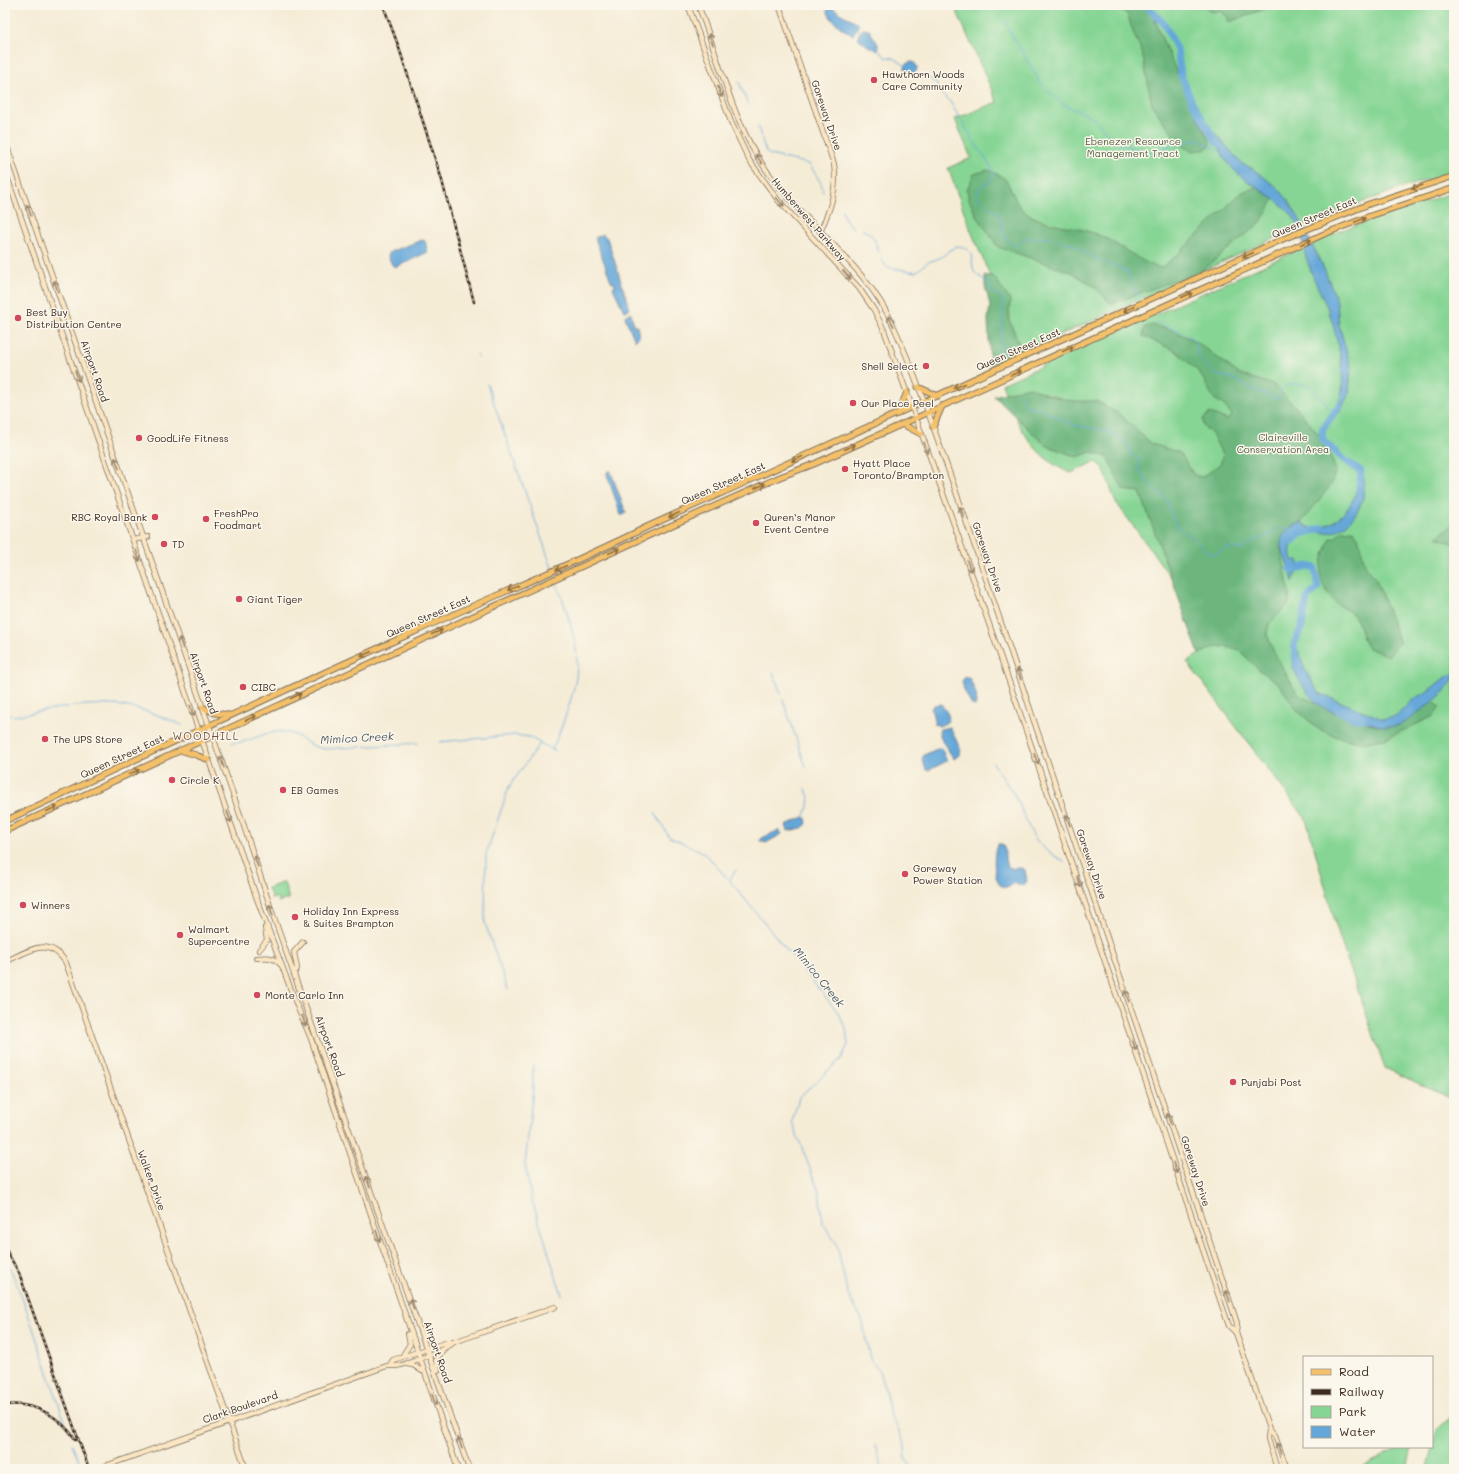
<svg xmlns="http://www.w3.org/2000/svg" width="1459" height="1474" font-family="Mali,sans-serif">
  <style>
    .green { fill: #86d594; stroke: #608059 }
    .forest { fill: #6cb67e; stroke: #54704e }
    .water { fill: #65a7d9; stroke: #50687c }
    .lines { fill: none; stroke-linecap: round; stroke-linejoin: round }
    .stream { stroke: #65a7d9; stroke-width: 1 }
    .river { stroke: #65a7d9; stroke-width: 7 }
    .secondary-casing { stroke: #7c6e5e; stroke-width: 6 }
    .primary-casing { stroke: #7c6e5e; stroke-width: 7 }
    .secondary { stroke: #fbe6c3; stroke-width: 4.5 }
    .primary { stroke: #f4c16a; stroke-width: 5 }
    .rail-casing { stroke: #3b2a1e; stroke-width: 2.5 }
    .rail { stroke: #fbf7ec; stroke-width: 1; stroke-dasharray: 3; stroke-linecap: butt }
    .oneway { stroke: #9b8870 }
    .oneway2 { stroke: #8e6e40 }
    .poi-dot { fill: #d1495b; stroke: #fbf7ec; stroke-width: 1.5 }
    .labels { text-anchor: middle; stroke-width: 3; stroke-linejoin: round; paint-order: stroke }
    .poi-label { font-size: 10px; fill: #3b2a1e; stroke: #fbf7ec; text-anchor: start }
    .street-label { font-size: 10px; fill: #3b2a1e; stroke: #fbf7ec }
    .park-label { font-size: 10px; fill: #525d41; stroke: #fbf7ec }
    .neighbourhood-label { font-size: 11px; letter-spacing: 1px; fill: #755243; stroke: #fbf7ec }
    .water-label { font-size: 11px; font-style: italic; fill: #4a565f; stroke: #fbf7ec }
  </style>
  <rect width="100%" height="100%" fill="#fbf7ec"/>
  <filter id="ink" filterUnits="userSpaceOnUse"><feTurbulence type="fractalNoise" baseFrequency=".025" numOctaves="2"/><feDisplacementMap in="SourceGraphic" scale="8" xChannelSelector="R" yChannelSelector="G"/><feConvolveMatrix kernelMatrix="1 2 1 2 8 2 1 2 1" color-interpolation-filters="sRGB"/></filter>
  <filter id="wash" filterUnits="userSpaceOnUse"><feTurbulence type="fractalNoise" baseFrequency=".012" numOctaves="4" result="noise"/><feDisplacementMap in="SourceGraphic" scale="16" xChannelSelector="R" yChannelSelector="G"/><feGaussianBlur stdDeviation="0.9" result="paint"/><feColorMatrix in="noise" values="0 0 0 0 0 0 0 0 0 0 0 0 0 0 0 0 0 1.4 0 .05"/><feComposite in="paint" operator="in"/></filter>
  <g filter="url(#wash)">
    <rect width="100%" height="100%" fill="#f5ecd6"/>
    <!-- green -->
    <g class="green">
      <path d="M954 5H1454V171L1393 191 1317 219 1097 319 1022 351 971 231 948 168 971 158 955 119 997 102Z"/>
      <path d="M1454 192V1100L1385 1068 1339 936 1306 819 1187 662 1199 654 1172 579 1115 501 1103 467 1095 462 1071 473C1033 459 1014 420 1002 384L1342 230Z"/>
      <path d="M284 882 289 899 278 902 277 897 272 899 268 888Z"/>
      <path d="M1454 1415V1469H1427L1436 1429Z"/>
      <path d="M1401 1447H1412L1407 1469H1358Z"/>
    </g>
    <!-- forest -->
    <g class="forest">
      <path d="M1117 5H1146L1150 8 1166 48 1198 119 1210 141 1211 145 1204 150 1191 151 1179 143 1152 105 1142 52 1134 35 1128 16Z"/>
      <path d="M1203 5H1275L1229 22 1227 16 1220 11 1210 12Z"/>
      <path d="M988 170C992 172 1000 175 1004 178 1013 188 1014 204 1025 212 1045 226 1074 225 1096 234 1118 242 1139 263 1161 268L1177 255 1242 192 1257 187 1274 199 1261 222 1203 270 1111 304 1095 287 1071 272 998 247 977 216 969 200 967 190 974 174Z"/>
      <path d="M985 275 994 277 1010 300 1009 320 1022 351 990 365 988 319 990 305 985 286Z"/>
      <path d="M1153 325 1174 331 1197 342 1239 374 1274 385 1298 409 1326 444 1336 470 1331 485 1301 523 1293 526 1280 545 1290 595 1288 605 1269 624 1267 634 1273 650 1295 690 1302 697 1317 703 1329 710 1350 716 1377 726 1400 724 1433 701 1440 707 1434 716 1385 739 1362 743 1337 737 1317 728 1297 710 1277 682 1260 671 1238 649 1217 646 1199 654 1140 492 1123 490 1107 457 1091 452 1077 457 1045 445 994 396 1029 387 1049 395 1072 401H1096L1118 413 1152 444 1180 453 1194 475 1202 477 1220 464 1224 453 1221 452 1212 434 1204 427 1203 419 1210 413 1228 420 1232 415 1225 406 1214 399 1200 373 1176 351 1143 336 1145 327Z"/>
      <path d="M1454 524V544L1437 537Z"/>
      <path d="M1353 530 1358 537 1366 568 1376 579 1400 643 1388 656 1368 648C1362 641 1361 627 1355 617 1352 612 1345 610 1340 606 1314 585 1318 565 1331 538H1334L1342 531Z"/>
    </g>
    <!-- water -->
    <g class="water">
      <path d="M831 6 841 14 857 22 859 24 853 35C842 29 827 19 827 7Z"/>
      <path d="M863 29 869 30 878 44V50L869 47 859 39 858 35Z"/>
      <circle cx="911" cy="68" r="6"/>
      <path d="M1212 130 1242 164 1253 169 1279 189 1288 200 1300 220 1325 271 1337 301 1339 325 1351 367 1349 394 1339 413H1334C1336 408 1339 402 1341 396 1346 375 1336 328 1327 307 1321 293 1313 279 1308 263 1301 245 1305 231 1290 213 1269 190 1234 181 1221 151 1218 143 1213 139 1212 130Z"/>
      <path d="M603 234 607 238 630 309 624 311 613 288 615 284 611 281 595 238Z"/>
      <path d="M422 240 425 241 428 252 396 267 392 265 388 256 390 252Z"/>
      <path d="M631 313 634 326H637L639 336 635 341 625 317 627 314Z"/>
      <path d="M1359 468 1362 469C1364 477 1365 488 1363 497 1358 519 1337 539 1314 531V528C1345 524 1360 497 1359 468Z"/>
      <path d="M610 470 626 513 624 515H621L607 475V472Z"/>
      <path d="M1301 523 1311 528C1297 535 1287 544 1292 560H1298L1299 563 1293 583C1292 561 1262 537 1301 523Z"/>
      <path d="M1295 650 1299 652 1305 670 1319 693 1383 719C1399 719 1403 707 1414 699 1418 696 1424 694 1428 691 1437 684 1444 677 1454 673 1454 684 1441 696 1431 703 1422 709 1410 721 1399 725 1384 729 1371 724 1357 718 1350 716 1344 715 1337 713 1313 707 1302 686 1292 666Z"/>
      <path d="M965 677 970 679C973 687 980 698 975 706L972 705 964 690 962 681Z"/>
      <path d="M941 704C949 715 954 721 939 726L935 724 931 708 934 705Z"/>
      <path d="M950 727 961 750 959 755 954 759 942 741 939 732 940 729Z"/>
      <path d="M939 748H941L947 761 929 770H926L922 759 924 755Z"/>
      <path d="M804 817 806 818 807 824 802 828 788 831 786 825Z"/>
      <path d="M779 830 782 834 766 843 760 841 762 838Z"/>
      <path d="M998 844H1002C1008 850 1001 865 1011 868 1014 869 1018 868 1021 868L1025 870 1027 881 1024 885H1019L1015 882C1013 883 1010 886 1007 887 992 891 992 850 998 844Z"/>
    </g>
    <g class="lines">
      <!-- stream -->
      <g class="stream">
        <path d="M823 7 828 10"/>
        <path d="M1004 21 1041 84 1062 104 1091 116 1117 143 1147 152 1197 139 1222 152"/>
        <path d="M856 28 861 32"/>
        <path d="M878 48 885 57 894 58 906 66"/>
        <path d="M927 77 936 83 940 93 949 100 974 142 990 165 994 174 990 182 982 185 977 193 980 201 999 214C1003 229 1002 240 1017 247L1024 238H1048L1070 243 1095 258 1122 269 1129 274 1131 283 1139 298"/>
        <path d="M739 82 748 105"/>
        <path d="M758 127 766 152 770 155 809 164 821 183 823 192"/>
        <path d="M842 210 845 219 853 228"/>
        <path d="M862 230C874 233 876 241 878 252"/>
        <path d="M880 258 887 267 916 272 928 262 940 258 955 247C964 245 969 249 973 257L972 261 974 272 988 283 991 291 1003 298 1001 344 1003 356"/>
        <path d="M1156 322 1186 334 1196 342 1198 356 1216 375 1232 378 1254 390 1277 399C1279 396 1280 393 1281 390 1286 382 1301 384 1309 385L1334 413"/>
        <path d="M477 354 478 357"/>
        <path d="M487 384 552 568"/>
        <path d="M1019 394 1027 406 1040 409 1074 425 1108 431 1128 444 1130 448V454L1140 459C1140 463 1137 465 1138 468 1138 470 1153 488 1154 490 1157 492 1160 492 1162 494 1171 504 1171 519 1178 528 1182 532 1189 536 1194 539 1206 548 1208 562 1226 548L1243 549C1253 538 1269 539 1280 528L1289 530"/>
        <path d="M1311 528H1314"/>
        <path d="M773 672 781 694"/>
        <path d="M783 700 806 767"/>
        <path d="M5 713 14 716C50 710 86 701 123 706 144 709 163 717 182 725"/>
        <path d="M439 742 515 735 529 737 555 751"/>
        <path d="M232 743C252 743 265 729 286 732 302 735 308 748 326 749L418 743"/>
        <path d="M552 750C561 730 573 698 576 677 581 646 566 610 556 581"/>
        <path d="M993 763C1000 774 1008 785 1015 796 1032 827 1027 843 1064 861"/>
        <path d="M655 813 669 837 703 852 730 881 837 1011 846 1028 848 1045 841 1059 799 1097 792 1122 819 1192 823 1223 836 1243 839 1254 848 1295 862 1319 870 1359 879 1371 885 1389 890 1415 899 1431 905 1447 906 1459 909 1464 917 1469"/>
        <path d="M804 819 810 800 806 789"/>
        <path d="M730 880 736 870"/>
        <path d="M508 990 485 923 486 854 509 787 540 743"/>
        <path d="M533 1066V1088L525 1165 531 1197 562 1295"/>
        <path d="M5 1262 12 1272 26 1308 65 1422"/>
        <path d="M72 1444 80 1463"/>
        <path d="M875 1445 883 1469"/>
      </g>
      <!-- river -->
      <g class="river">
        <path d="M1146 5 1165 25 1177 49 1181 75 1192 102 1217 143"/>
        <path d="M1339 406 1322 430 1323 440 1344 460 1361 471 1359 491"/>
        <path d="M1293 541 1300 534 1323 528"/>
        <path d="M1290 568 1292 570 1307 566 1315 568 1318 588 1307 598 1302 627 1294 644 1296 660"/>
        <path d="M1339 711 1354 718 1365 719"/>
      </g>
    </g>
  </g>
  <g filter="url(#ink)">
    <g class="lines">
      <!-- secondary casing -->
      <g class="secondary-casing">
        <g id="secondary">
          <path d="M688 5 731 122 749 160 778 200 859 288 874 310 884 330C1005 660 1115 993 1229 1326L1236 1333 1269 1429 1275 1436 1287 1469"/>
          <path d="M698 5C720 60 732 123 767 171 805 225 867 265 894 327 918 380 936 435 955 489 981 564 1007 639 1032 715 1100 918 1170 1120 1237 1323L1236 1333"/>
          <path d="M779 5 834 164C838 188 830 210 820 232"/>
          <path d="M5 141 243 823 273 915 469 1469"/>
          <path d="M5 171 257 899 297 1006 310 1036 458 1469"/>
          <path d="M133 540 148 537"/>
          <path d="M259 950 267 940 265 928"/>
          <path d="M256 958C266 957 273 956 280 964"/>
          <path d="M5 962C28 951 49 935 66 963L246 1469"/>
          <path d="M294 974 297 968 294 952 303 942"/>
          <path d="M403 1355 410 1344 408 1334"/>
          <path d="M406 1364 413 1365 422 1371"/>
          <path d="M390 1365 393 1360 448 1342H454L555 1307"/>
          <path d="M438 1370 436 1360 443 1350"/>
          <path d="M1269 1429 1268 1439 1277 1469"/>
          <path d="M97 1469 384 1367C389 1365 391 1366 396 1366 406 1365 447 1349 454 1342"/>
        </g>
      </g>
      <!-- primary casing -->
      <g class="primary-casing">
        <g id="primary">
          <path d="M918 387 938 396"/>
          <path d="M898 414 907 392"/>
          <path d="M902 424 921 434"/>
          <path d="M933 427 942 406"/>
          <path d="M202 707 215 713 229 715"/>
          <path d="M180 750 196 755 209 760"/>
          <path d="M5 821C140 757 276 694 412 633 491 597 571 565 649 526L1283 239 1369 204 1454 176"/>
          <path d="M5 831 650 535 780 477 814 464 1324 234 1370 216 1454 188"/>
        </g>
      </g>
      <!-- secondary -->
      <use href="#secondary" class="secondary"/>
      <!-- primary -->
      <use href="#primary" class="primary"/>
      <!-- rail casing -->
      <g class="rail-casing">
        <g id="rail">
          <path d="M383 5 398 45 441 177 474 302"/>
          <path d="M5 1248 19 1273 89 1469"/>
          <path d="M5 1405C35 1402 59 1416 76 1440"/>
        </g>
      </g>
      <!-- rail -->
      <use href="#rail" class="rail"/>
    </g>
    <!-- one-way arrows -->
    <defs><path id="oneway-shaft" d="M-6 0H5M1.5-3L5.5 0L1.5 3" fill="none" stroke-width="1.6" stroke-linecap="round" stroke-linejoin="round"/></defs>
    <g class="oneway">
      <use href="#oneway-shaft" transform="translate(711 39) rotate(-109)"/>
      <use href="#oneway-shaft" transform="translate(720 92) rotate(70)"/>
      <use href="#oneway-shaft" transform="translate(759 159) rotate(-122)"/>
      <use href="#oneway-shaft" transform="translate(780 202) rotate(48)"/>
      <use href="#oneway-shaft" transform="translate(29 210) rotate(-109)"/>
      <use href="#oneway-shaft" transform="translate(847 275) rotate(48)"/>
      <use href="#oneway-shaft" transform="translate(56 286) rotate(-109)"/>
      <use href="#oneway-shaft" transform="translate(891 321) rotate(-117)"/>
      <use href="#oneway-shaft" transform="translate(77 376) rotate(71)"/>
      <use href="#oneway-shaft" transform="translate(926 448) rotate(71)"/>
      <use href="#oneway-shaft" transform="translate(117 463) rotate(-109)"/>
      <use href="#oneway-shaft" transform="translate(962 512) rotate(-109)"/>
      <use href="#oneway-shaft" transform="translate(138 556) rotate(73)"/>
      <use href="#oneway-shaft" transform="translate(969 566) rotate(70)"/>
      <use href="#oneway-shaft" transform="translate(181 643) rotate(-109)"/>
      <use href="#oneway-shaft" transform="translate(1019 674) rotate(-108)"/>
      <use href="#oneway-shaft" transform="translate(192 711) rotate(71)"/>
      <use href="#oneway-shaft" transform="translate(1036 759) rotate(71)"/>
      <use href="#oneway-shaft" transform="translate(222 762) rotate(-109)"/>
      <use href="#oneway-shaft" transform="translate(229 817) rotate(70)"/>
      <use href="#oneway-shaft" transform="translate(1068 820) rotate(-109)"/>
      <use href="#oneway-shaft" transform="translate(256 861) rotate(-108)"/>
      <use href="#oneway-shaft" transform="translate(1079 882) rotate(71)"/>
      <use href="#oneway-shaft" transform="translate(271 910) rotate(-108)"/>
      <use href="#oneway-shaft" transform="translate(1127 996) rotate(-109)"/>
      <use href="#oneway-shaft" transform="translate(304 1021) rotate(69)"/>
      <use href="#oneway-shaft" transform="translate(1134 1045) rotate(71)"/>
      <use href="#oneway-shaft" transform="translate(1169 1119) rotate(-108)"/>
      <use href="#oneway-shaft" transform="translate(1175 1168) rotate(71)"/>
      <use href="#oneway-shaft" transform="translate(368 1182) rotate(-109)"/>
      <use href="#oneway-shaft" transform="translate(378 1236) rotate(71)"/>
      <use href="#oneway-shaft" transform="translate(1228 1296) rotate(-108)"/>
      <use href="#oneway-shaft" transform="translate(412 1304) rotate(-109)"/>
      <use href="#oneway-shaft" transform="translate(434 1400) rotate(70)"/>
      <use href="#oneway-shaft" transform="translate(460 1443) rotate(-109)"/>
      <use href="#oneway-shaft" transform="translate(1279 1448) rotate(-109)"/>
    </g>
    <g class="oneway2">
      <use href="#oneway-shaft" transform="translate(1417 187) rotate(162)"/>
      <use href="#oneway-shaft" transform="translate(1360 220) rotate(-22)"/>
      <use href="#oneway-shaft" transform="translate(1306 242) rotate(-24)"/>
      <use href="#oneway-shaft" transform="translate(1248 255) rotate(156)"/>
      <use href="#oneway-shaft" transform="translate(1187 295) rotate(-24)"/>
      <use href="#oneway-shaft" transform="translate(1129 309) rotate(156)"/>
      <use href="#oneway-shaft" transform="translate(1068 349) rotate(-24)"/>
      <use href="#oneway-shaft" transform="translate(1016 373) rotate(-24)"/>
      <use href="#oneway-shaft" transform="translate(959 386) rotate(155)"/>
      <use href="#oneway-shaft" transform="translate(850 447) rotate(-24)"/>
      <use href="#oneway-shaft" transform="translate(797 459) rotate(156)"/>
      <use href="#oneway-shaft" transform="translate(760 486) rotate(-24)"/>
      <use href="#oneway-shaft" transform="translate(674 515) rotate(156)"/>
      <use href="#oneway-shaft" transform="translate(614 551) rotate(-25)"/>
      <use href="#oneway-shaft" transform="translate(561 568) rotate(155)"/>
      <use href="#oneway-shaft" transform="translate(513 588) rotate(158)"/>
      <use href="#oneway-shaft" transform="translate(437 632) rotate(-24)"/>
      <use href="#oneway-shaft" transform="translate(366 654) rotate(156)"/>
      <use href="#oneway-shaft" transform="translate(296 696) rotate(-26)"/>
      <use href="#oneway-shaft" transform="translate(251 718) rotate(-25)"/>
      <use href="#oneway-shaft" transform="translate(134 772) rotate(-24)"/>
      <use href="#oneway-shaft" transform="translate(52 809) rotate(-25)"/>
    </g>
  </g>
  <!-- markers -->
  <g class="poi-dot">
    <circle cx="874" cy="80" r="4"/>
    <circle cx="18" cy="318" r="4"/>
    <circle cx="926" cy="366" r="4"/>
    <circle cx="853" cy="403" r="4"/>
    <circle cx="139" cy="438" r="4"/>
    <circle cx="845" cy="469" r="4"/>
    <circle cx="155" cy="517" r="4"/>
    <circle cx="206" cy="519" r="4"/>
    <circle cx="756" cy="523" r="4"/>
    <circle cx="164" cy="544" r="4"/>
    <circle cx="239" cy="599" r="4"/>
    <circle cx="243" cy="687" r="4"/>
    <circle cx="45" cy="739" r="4"/>
    <circle cx="172" cy="780" r="4"/>
    <circle cx="283" cy="790" r="4"/>
    <circle cx="905" cy="874" r="4"/>
    <circle cx="23" cy="905" r="4"/>
    <circle cx="295" cy="917" r="4"/>
    <circle cx="180" cy="935" r="4"/>
    <circle cx="257" cy="995" r="4"/>
    <circle cx="1233" cy="1082" r="4"/>
  </g>
  <g class="labels">
    <!-- poi labels -->
    <g class="poi-label">
      <text x="882" y="78">Hawthorn Woods<tspan x="882" dy="12">Care Community</tspan></text>
      <text x="26" y="316">Best Buy<tspan x="26" dy="12">Distribution Centre</tspan></text>
      <text x="918" y="370" text-anchor="end">Shell Select</text>
      <text x="861" y="407">Our Place Peel</text>
      <text x="147" y="442">GoodLife Fitness</text>
      <text x="853" y="467">Hyatt Place<tspan x="853" dy="12">Toronto/Brampton</tspan></text>
      <text x="214" y="517">FreshPro<tspan x="214" dy="12">Foodmart</tspan></text>
      <text x="147" y="521" text-anchor="end">RBC Royal Bank</text>
      <text x="764" y="521">Quren’s Manor<tspan x="764" dy="12">Event Centre</tspan></text>
      <text x="172" y="548">TD</text>
      <text x="247" y="603">Giant Tiger</text>
      <text x="251" y="691">CIBC</text>
      <text x="53" y="743">The UPS Store</text>
      <text x="180" y="784">Circle K</text>
      <text x="291" y="794">EB Games</text>
      <text x="913" y="872">Goreway<tspan x="913" dy="12">Power Station</tspan></text>
      <text x="31" y="909">Winners</text>
      <text x="303" y="915">Holiday Inn Express<tspan x="303" dy="12">&amp; Suites Brampton</tspan></text>
      <text x="188" y="933">Walmart<tspan x="188" dy="12">Supercentre</tspan></text>
      <text x="265" y="999">Monte Carlo Inn</text>
      <text x="1241" y="1086">Punjabi Post</text>
    </g>
    <!-- street labels -->
    <g class="street-label">
      <text transform="translate(827 115) rotate(71)" y="4">Goreway Drive</text>
      <text transform="translate(1314 217) rotate(-23)" y="4">Queen Street East</text>
      <text transform="translate(809 219) rotate(49)" y="4">Humberwest Parkway</text>
      <text transform="translate(1018 349) rotate(-24)" y="4">Queen Street East</text>
      <text transform="translate(95 371) rotate(71)" y="4">Airport Road</text>
      <text transform="translate(723 483) rotate(-24)" y="4">Queen Street East</text>
      <text transform="translate(988 557) rotate(71)" y="4">Goreway Drive</text>
      <text transform="translate(428 616) rotate(-24)" y="4">Queen Street East</text>
      <text transform="translate(204 683) rotate(71)" y="4">Airport Road</text>
      <text transform="translate(122 756) rotate(-25)" y="4">Queen Street East</text>
      <text transform="translate(1092 864) rotate(71)" y="4">Goreway Drive</text>
      <text transform="translate(330 1046) rotate(70)" y="4">Airport Road</text>
      <text transform="translate(1196 1171) rotate(72)" y="4">Goreway Drive</text>
      <text transform="translate(152 1180) rotate(70)" y="4">Walker Drive</text>
      <text transform="translate(438 1352) rotate(71)" y="4">Airport Road</text>
      <text transform="translate(240 1407) rotate(-19)" y="4">Clark Boulevard</text>
    </g>
    <!-- park labels -->
    <g class="park-label">
      <text x="1133" y="145">Ebenezer Resource<tspan x="1133" dy="12">Management Tract</tspan></text>
      <text x="1283" y="441">Claireville<tspan x="1283" dy="12">Conservation Area</tspan></text>
    </g>
    <!-- neighbourhood labels -->
    <g class="neighbourhood-label">
      <text x="206" y="740">WOODHILL</text>
    </g>
    <!-- water labels -->
    <g class="water-label">
      <text transform="translate(357 738) rotate(-3)" y="4">Mimico Creek</text>
      <text transform="translate(819 977) rotate(51)" y="4">Mimico Creek</text>
    </g>
  </g>
  <!-- margin -->
  <rect width="1459" height="1474" fill="none" stroke="#fbf7ec" stroke-width="20"/>
  <!-- legend -->
  <rect x="1303" y="1356" width="130" height="92" fill="#fbf7ec" stroke="#aea59a"/>
  <rect x="1311" y="1369" width="20" height="6" fill="#f4c16a" stroke="#aea59a"/>
  <text x="1339" y="1376" font-size="12" fill="#3b2a1e">Road</text>
  <rect x="1311" y="1389" width="20" height="6" fill="#3b2a1e" stroke="#aea59a"/>
  <text x="1339" y="1396" font-size="12" fill="#3b2a1e">Railway</text>
  <rect x="1311" y="1406" width="20" height="12" fill="#86d594" stroke="#aea59a"/>
  <text x="1339" y="1416" font-size="12" fill="#3b2a1e">Park</text>
  <rect x="1311" y="1426" width="20" height="12" fill="#65a7d9" stroke="#aea59a"/>
  <text x="1339" y="1436" font-size="12" fill="#3b2a1e">Water</text>
</svg>
